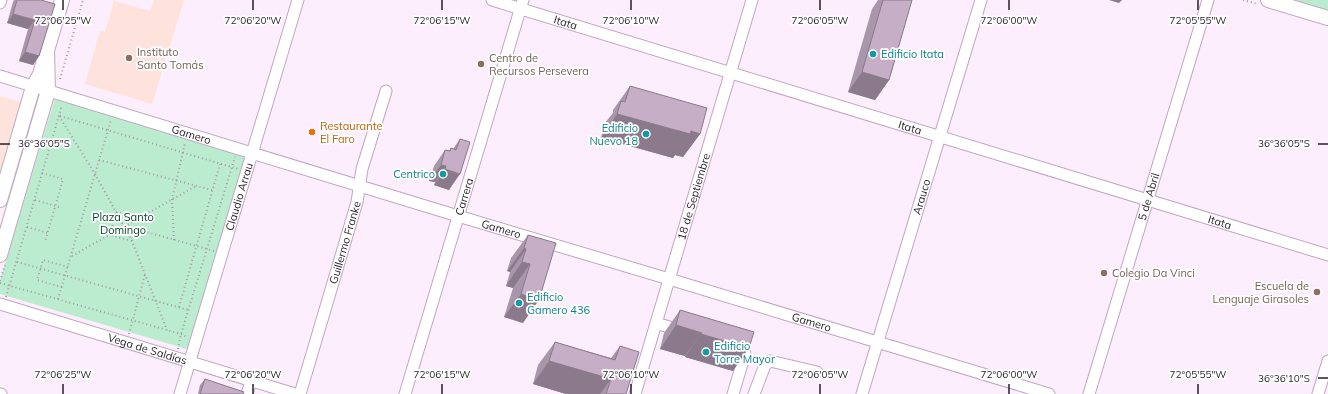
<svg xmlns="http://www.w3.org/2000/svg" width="1328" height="394" font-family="Mulish,sans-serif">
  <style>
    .education { fill: #fde3dc }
    .green { fill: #bceccf }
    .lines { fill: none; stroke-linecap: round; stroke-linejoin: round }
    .minor-casing { stroke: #bfa8c0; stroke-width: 13 }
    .major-casing { stroke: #bfa8c0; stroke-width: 16 }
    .path { stroke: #a599a6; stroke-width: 2; stroke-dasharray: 1 3; stroke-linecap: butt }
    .minor { stroke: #fff; stroke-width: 11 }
    .major { stroke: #fff; stroke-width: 14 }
    .wall { fill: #a996aa }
    .shaded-wall { fill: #8a7a8b }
    .building { fill: #c5aec6; stroke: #8a7a8b }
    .ticks { fill: none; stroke: #271f28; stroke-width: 1.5 }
    .culture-dot { fill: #0f9aa8; stroke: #fff; stroke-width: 1.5 }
    .education-dot { fill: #8d6e63; stroke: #fff; stroke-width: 1.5 }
    .food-dot { fill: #e8710a; stroke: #fff; stroke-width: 1.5 }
    .labels { text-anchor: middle; stroke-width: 3.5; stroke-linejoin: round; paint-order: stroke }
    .street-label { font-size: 11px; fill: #271f28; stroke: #fff }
    .education-label { font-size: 11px; fill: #785e54; stroke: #fff; text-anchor: start }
    .culture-label { font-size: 11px; fill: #0d838f; stroke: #fff; text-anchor: start }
    .food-label { font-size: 11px; fill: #c56008; stroke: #fff; text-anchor: start }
    .park-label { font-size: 11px; fill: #003f24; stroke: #fff }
    .ticks-label { font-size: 10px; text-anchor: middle; fill: #271f28; stroke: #fff; stroke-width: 3.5; stroke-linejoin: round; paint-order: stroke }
  </style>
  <rect width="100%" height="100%" fill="#fdeefd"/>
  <!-- education -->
  <g class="education">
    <path d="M154 0H184L152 104 85 84 100 31 105 32 114 1 150 11Z"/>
    <path d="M0 96 23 103 0 172Z"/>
  </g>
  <!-- green -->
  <g class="green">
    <path d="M1278 0H1328V15Z"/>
    <path d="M55 98 248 155 190 350 0 294V280Z"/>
  </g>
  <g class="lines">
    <!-- minor casing -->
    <g class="minor-casing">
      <g id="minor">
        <path id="s1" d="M492 0 1328 255"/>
        <path d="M0 3 1 0"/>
        <path id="s2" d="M0 76 458 216 669 279 1049 394"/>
        <path id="s3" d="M0 304 295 394"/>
        <path d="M656 323 682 331"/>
        <path d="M0 394H1"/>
        <path id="s4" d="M180 394 298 0"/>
        <path d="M247 394 251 381"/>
        <path id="s5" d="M300 394 357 202 362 169 386 91"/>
        <path id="s6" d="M405 394 523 0"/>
        <path id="s7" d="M635 394 752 0"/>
        <path d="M733 394 745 354 743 350 733 347"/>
        <path d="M754 394 765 365 770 361 817 372"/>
        <path id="s8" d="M862 394 981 0"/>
        <path id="s9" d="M1089 394 1208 0"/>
        <path d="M1318 394 1328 361"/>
      </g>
    </g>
    <!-- major casing -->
    <g class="major-casing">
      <g id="major">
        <path d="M1268 0 1328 18"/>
        <path d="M0 200 33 87 40 74 62 0"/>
        <path d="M0 255 48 91 47 50"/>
      </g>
    </g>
    <!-- path -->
    <g class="path">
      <path d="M1243 0 1258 4"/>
      <path d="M60 79 83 0"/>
      <path d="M59 116 95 174 132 241 167 330"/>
      <path d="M60 116 238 169"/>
      <path d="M99 160 212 190"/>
      <path d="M42 173 63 179 45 242"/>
      <path d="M35 200 59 207"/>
      <path d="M116 212 139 218 132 241 110 235Z"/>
      <path d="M27 227 48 233"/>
      <path d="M136 229 214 251"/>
      <path d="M174 240 172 199 185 143"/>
      <path d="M72 256 196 186"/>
      <path d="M17 262 188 310"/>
      <path d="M0 281 5 265"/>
      <path d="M0 283 181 334 187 337"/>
      <path d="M62 287 37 280 43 260 68 267"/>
      <path d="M6 297 62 105"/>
      <path d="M58 299 111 120"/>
      <path d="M179 307 220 164"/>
      <path d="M129 334 145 274"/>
      <path d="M178 349 181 334 235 157"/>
    </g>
    <!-- minor -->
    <use href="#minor" class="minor"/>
    <!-- major -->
    <use href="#major" class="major"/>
  </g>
  <!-- wall -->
  <g class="wall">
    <path d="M14 0H41L39 56 33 65 19 61 28 29 7 23 13 2Z"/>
    <path d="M878 0H912L889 80 875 100 848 92 872 9Z"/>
    <path d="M630 86 700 134 683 157 675 155 673 158 601 138 604 124 613 113V110Z"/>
    <path d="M460 139 449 190 434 185 435 182 429 181 434 166 445 150 449 151 451 148 453 149Z"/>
    <path d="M528 235 556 243 523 323 504 317 513 288 506 286 510 272 507 271 511 258Z"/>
    <path d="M680 310 754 332 733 371 685 357V356L660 349 664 333Z"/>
    <path d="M555 342 611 358 620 346 626 394H566L533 384 538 365Z"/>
    <path d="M205 379 243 394H198L200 385Z"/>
  </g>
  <!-- shaded-wall -->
  <g class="shaded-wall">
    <path d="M1109 0H1122L1119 3Z"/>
    <path d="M13 14 35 20 28 29 7 23Z"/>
    <path d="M25 52 39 56 33 65 19 61Z"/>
    <path d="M862 72 889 80 875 100 848 92Z"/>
    <path d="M617 114 691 131 700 134 683 157 675 155 673 158 601 138Z"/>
    <path d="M441 165 446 166 435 182 429 181Z"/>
    <path d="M445 169 460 174 449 190 434 185Z"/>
    <path d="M524 248 526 249 510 272 507 271Z"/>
    <path d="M522 262 530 264 513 288 506 286Z"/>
    <path d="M521 294 539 300 523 323 504 317Z"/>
    <path d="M676 325 702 333 685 356 660 349Z"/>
    <path d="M701 334 749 348 733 371 685 357Z"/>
    <path d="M549 361 611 379 600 394H566L533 384Z"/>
  </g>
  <!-- building -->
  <g class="building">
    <path d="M17 0H41L55 4 39 56 25 52 35 20 13 14Z"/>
    <path d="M883 0H912L889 80 862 72Z"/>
    <path d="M630 86 707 108 700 134 691 131 690 134 617 114 621 101 625 102Z"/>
    <path d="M460 139 470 142 460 174 445 169 446 166 441 165 445 150 450 151 451 148 456 150Z"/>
    <path d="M528 235 556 243 539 300 521 294 530 264 522 262 526 249 524 248Z"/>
    <path d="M680 310 754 332 749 348 701 334 702 333 676 325Z"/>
    <path d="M555 342 615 360 620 346 639 352 626 394H606L611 379 549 361Z"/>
    <path d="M205 379 244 392 243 394H200Z"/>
  </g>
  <!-- ticks -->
  <path class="ticks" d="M63 0V10M253 0V10M442 0V10M631 0V10M820 0V10M1009 0V10M1198 0V10M0 144H10M1318 144H1328M1318 378H1328M63 384V394M253 384V394M442 384V394M631 384V394M820 384V394M1009 384V394M1198 384V394"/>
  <!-- markers -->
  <g class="culture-dot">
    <circle cx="873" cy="54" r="4"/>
    <circle cx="646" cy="134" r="4"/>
    <circle cx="443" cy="174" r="4"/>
    <circle cx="519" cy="303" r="4"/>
    <circle cx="706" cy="352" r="4"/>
  </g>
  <g class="education-dot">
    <circle cx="129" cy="58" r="4"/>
    <circle cx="481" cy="64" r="4"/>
    <circle cx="1104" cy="273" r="4"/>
    <circle cx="1317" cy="292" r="4"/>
  </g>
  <circle class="food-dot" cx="312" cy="132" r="4"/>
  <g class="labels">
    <!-- street labels -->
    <g class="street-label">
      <text dy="4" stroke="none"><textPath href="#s1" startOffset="77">Itata</textPath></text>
      <text dy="4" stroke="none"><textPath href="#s1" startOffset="437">Itata</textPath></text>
      <text dy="4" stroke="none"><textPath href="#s2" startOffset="200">Gamero</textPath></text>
      <text dy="4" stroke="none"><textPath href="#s4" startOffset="206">Claudio Arrau</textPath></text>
      <text dy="4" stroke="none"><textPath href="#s6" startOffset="206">Carrera</textPath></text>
      <text dy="4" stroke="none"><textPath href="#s7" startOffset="206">18 de Septiembre</textPath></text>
      <text dy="4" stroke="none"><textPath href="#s8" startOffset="206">Arauco</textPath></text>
      <text dy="4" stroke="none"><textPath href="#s9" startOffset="206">5 de Abril</textPath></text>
      <text dy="4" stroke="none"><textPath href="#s1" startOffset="761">Itata</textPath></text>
      <text dy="4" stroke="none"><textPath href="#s2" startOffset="524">Gamero</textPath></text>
      <text dy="4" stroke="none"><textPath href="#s5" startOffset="158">Guillermo Franke</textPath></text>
      <text dy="4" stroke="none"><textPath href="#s2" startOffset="848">Gamero</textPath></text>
      <text dy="4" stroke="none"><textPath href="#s3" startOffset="154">Vega de Saldías</textPath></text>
    </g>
    <!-- education labels -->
    <g class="education-label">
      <text x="137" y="56">Instituto<tspan x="137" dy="13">Santo Tomás</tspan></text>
      <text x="489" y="62">Centro de<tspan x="489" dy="13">Recursos Persevera</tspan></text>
      <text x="1112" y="277">Colegio Da Vinci</text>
      <text x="1309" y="290" text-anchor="end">Escuela de<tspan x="1309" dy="13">Lenguaje Girasoles</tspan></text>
    </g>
    <!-- culture labels -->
    <g class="culture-label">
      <text x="881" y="58">Edificio Itata</text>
      <text x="638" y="132" text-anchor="end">Edificio<tspan x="638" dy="13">Nuevo 18</tspan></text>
      <text x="435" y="178" text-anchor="end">Centrico</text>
      <text x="527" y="301">Edificio<tspan x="527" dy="13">Gamero 436</tspan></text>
      <text x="714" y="350">Edificio<tspan x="714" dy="13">Torre Mayor</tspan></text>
    </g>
    <!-- food labels -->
    <g class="food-label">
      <text x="320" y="130">Restaurante<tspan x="320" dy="13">El Faro</tspan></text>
    </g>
    <!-- park labels -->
    <g class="park-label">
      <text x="123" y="221">Plaza Santo<tspan x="123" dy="13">Domingo</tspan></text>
    </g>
  </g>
  <g class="ticks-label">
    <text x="63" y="24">72°06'25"W</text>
    <text x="253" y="24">72°06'20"W</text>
    <text x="442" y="24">72°06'15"W</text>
    <text x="631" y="24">72°06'10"W</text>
    <text x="820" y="24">72°06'05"W</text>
    <text x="1009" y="24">72°06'00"W</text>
    <text x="1198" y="24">72°05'55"W</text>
    <text x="44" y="147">36°36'05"S</text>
    <text x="1284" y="147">36°36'05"S</text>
    <text x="63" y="378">72°06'25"W</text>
    <text x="253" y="378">72°06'20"W</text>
    <text x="442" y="378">72°06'15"W</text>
    <text x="631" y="378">72°06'10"W</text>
    <text x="820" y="378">72°06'05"W</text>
    <text x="1009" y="378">72°06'00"W</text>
    <text x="1198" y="378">72°05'55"W</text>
    <text x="1284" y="382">36°36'10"S</text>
  </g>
</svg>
